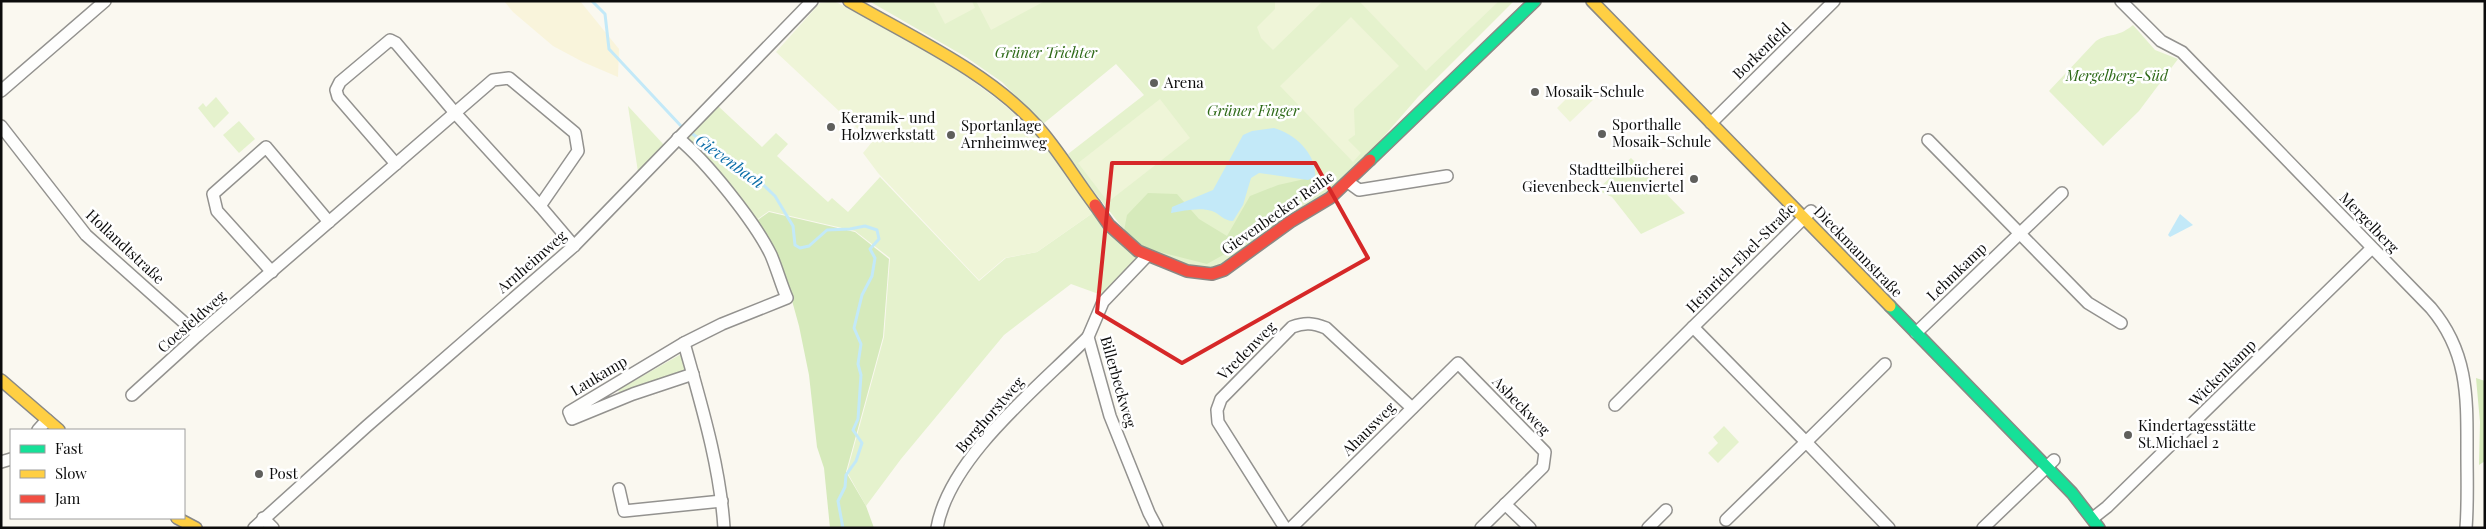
<svg xmlns="http://www.w3.org/2000/svg" width="2486" height="529" font-family="'Playfair Display',serif">
  <style>
    .farmland { fill: #f9f4db }
    .green { fill: #e5f2cd }
    .forest { fill: #d6eabb }
    .pitch { fill: #eff5d8 }
    .water { fill: #c3e9f8 }
    .lines { fill: none; stroke-linecap: round; stroke-linejoin: round }
    .stream { stroke: #c3e9f8; stroke-width: 3 }
    .street-casing { stroke: #93928f; stroke-width: 14 }
    .fast-casing { stroke: #8a8985; stroke-width: 14 }
    .slow-casing { stroke: #8a8985; stroke-width: 14 }
    .jam-casing { stroke: #8a8985; stroke-width: 14 }
    .street { stroke: #fefefd; stroke-width: 11 }
    .fast { stroke: #16e098; stroke-width: 11 }
    .slow { stroke: #ffcf43; stroke-width: 11 }
    .jam { stroke: #f24e42; stroke-width: 11 }
    .marked { fill: none; stroke: #d62828; stroke-width: 4; stroke-linejoin: round }
    .poi-dot { fill: #5f5f5c; stroke: #fff; stroke-width: 2 }
    .labels { text-anchor: middle; stroke-width: 5; stroke-linejoin: round; paint-order: stroke }
    .street-label { font-size: 15px; fill: #0c0c0c; stroke: #fff }
    .park-label { font-size: 15px; font-style: italic; fill: #2d6917; stroke: #fff }
    .poi-label { font-size: 15px; fill: #0c0c0c; stroke: #fff; text-anchor: start }
    .water-label { font-size: 16px; font-style: italic; fill: #0b6ea9; stroke: #fff }
  </style>
  <rect width="100%" height="100%" fill="#faf8f0"/>
  <!-- farmland -->
  <path class="farmland" d="M504 1H580L619 49 618 77 583 62 553 46 513 12Z"/>
  <!-- green -->
  <g class="green">
    <path d="M869 1H1514L1418 97 1346 180 1224 266 1203 272 1151 256 1122 227 1073 165 1068 154 1144 95 1116 64 1043 124 1002 82 966 57Z"/>
    <path d="M2133 25 2155 50 2178 59 2139 111 2103 146 2049 91 2096 41C2110 32 2116 39 2133 25Z"/>
    <path d="M216 97 229 113 214 128 198 108 203 103 206 107Z"/>
    <path d="M717 105 762 147 776 133 788 144 777 156 828 202 832 198 848 212 880 177 979 281 1006 258 1037 252 1097 210 1146 260 1107 297 1071 284 1004 335 901 459 866 506 847 472 884 337 890 258 855 231 769 211 755 221 681 142Z"/>
    <path d="M628 106 664 145 638 172Z"/>
    <path d="M239 121 255 139 239 153 223 135Z"/>
    <path d="M1631 158 1685 213 1641 234 1612 197 1597 190Z"/>
    <path d="M683 353 688 372 621 395 618 390Z"/>
    <path d="M1724 426 1739 442 1718 463 1708 453 1718 443 1713 437Z"/>
  </g>
  <!-- forest -->
  <g class="forest">
    <path d="M1327 174 1323 186 1250 240 1207 264 1152 250 1123 236 1127 215 1148 193 1177 194 1199 219 1227 236 1250 196 1278 185Z"/>
    <path d="M769 212 855 232 889 259 883 337 846 472 866 506 874 528H830L824 468 817 447 809 375 799 326 791 297 755 222Z"/>
    <path d="M2476 378 2485 381V461L2479 465 2480 422Z"/>
  </g>
  <!-- pitch -->
  <g class="pitch">
    <path d="M834 1C903 36 972 73 1029 127 1054 150 1076 183 1097 210L1037 252 1005 258 979 280 878 173 863 153 872 142 776 52 820 3Z"/>
    <path d="M933 1H972L975 8 945 24Z"/>
    <path d="M976 1H1045L991 30Z"/>
    <path d="M1275 1H1323L1273 50 1261 38 1257 27 1275 9Z"/>
    <path d="M1359 1H1499L1426 71Z"/>
    <path d="M1351 17 1399 66 1354 109 1355 135 1348 140 1361 153 1353 162 1280 86Z"/>
    <path d="M1581 84 1595 98 1570 122 1557 108Z"/>
    <path d="M1160 99 1190 138 1108 202 1078 163Z"/>
  </g>
  <!-- water -->
  <g class="water">
    <path d="M1274 128C1295 134 1317 154 1315 177L1308 180 1259 173 1251 178 1243 205 1233 221C1224 221 1220 214 1212 211 1199 207 1184 211 1171 213L1172 207 1213 190 1243 135 1252 131Z"/>
    <path d="M2180 214 2193 225 2170 237 2168 235Z"/>
  </g>
  <g class="lines">
    <!-- stream -->
    <path class="stream" d="M592 1 605 14 609 49 681 126 756 178 775 196 793 226 795 245 800 248 809 246 827 230 850 229 865 226 877 230 879 239 870 249 875 258 872 276 862 295 854 328 861 344 858 364 861 375 858 419 853 430 862 443 856 461 846 475 845 487 838 501 843 528"/>
    <!-- street casing -->
    <g class="street-casing">
      <g id="street">
        <path d="M2121 1 2161 41 2182 52 2431 308C2469 353 2467 399 2467 454 2467 479 2468 503 2466 528"/>
        <path d="M1 91 105 1"/>
        <path d="M1711 123 1834 1"/>
        <path d="M1 126 86 235 198 335"/>
        <path d="M678 138C707 162 755 222 771 255 777 269 781 284 787 298L722 324 684 343 569 412 572 419 633 394 693 374"/>
        <path d="M1928 140 2088 303 2121 323"/>
        <path d="M396 164 338 97 336 90 340 82 390 40 396 43 456 114 540 206"/>
        <path d="M1348 182 1359 190 1447 176"/>
        <path d="M1811 211 1693 327 1806 442 1885 364"/>
        <path d="M1147 256 1103 302 1088 337 1110 416 1149 513 1157 528"/>
        <path d="M272 272 217 211 213 194 266 147 329 222"/>
        <path d="M1916 333 2062 193"/>
        <path d="M684 343C701 404 720 465 724 528"/>
        <path d="M132 395 198 335 493 80 509 78 575 133 578 151 540 206 574 246"/>
        <path d="M1615 405 1693 327"/>
        <path d="M38 430 47 420"/>
        <path d="M1 462 11 459"/>
        <path d="M619 489 624 511 722 501"/>
        <path d="M1505 504 1530 528"/>
        <path d="M263 518 273 528"/>
        <path d="M2093 518 2107 507 2372 248"/>
        <path d="M1726 520 1806 442 1889 528"/>
        <path d="M254 528 367 426 574 246 812 1"/>
        <path d="M937 528C949 457 1040 386 1088 337"/>
        <path d="M1285 528 1218 422 1217 410 1221 399 1292 327C1305 322 1313 323 1326 328L1412 408"/>
        <path d="M1291 528 1458 363 1545 452 1543 467 1481 528"/>
        <path d="M1648 528 1666 510"/>
        <path d="M1983 528 2054 460"/>
      </g>
    </g>
    <!-- fast casing -->
    <g class="fast-casing">
      <g id="fast">
        <path d="M1370 160 1535 1"/>
        <path d="M1890 306 2072 493 2099 528"/>
      </g>
    </g>
    <!-- slow casing -->
    <g class="slow-casing">
      <g id="slow">
        <path d="M849 1C911 37 988 72 1036 125 1058 149 1075 179 1095 205"/>
        <path d="M1592 1 1890 306"/>
        <path d="M1 380 59 430"/>
        <path d="M177 518 196 528"/>
      </g>
    </g>
    <!-- jam casing -->
    <g class="jam-casing">
      <path id="jam" d="M1095 205 1109 225 1138 251 1187 271 1212 274 1224 270 1290 222 1330 198 1370 160"/>
    </g>
    <!-- street -->
    <use href="#street" class="street"/>
    <!-- fast -->
    <use href="#fast" class="fast"/>
    <!-- slow -->
    <use href="#slow" class="slow"/>
    <!-- jam -->
    <use href="#jam" class="jam"/>
  </g>
  <!-- marked area -->
  <path class="marked" d="M1112 163H1315L1368 258 1182 363 1097 312Z"/>
  <!-- markers -->
  <g class="poi-dot">
    <circle cx="1154" cy="83" r="5"/>
    <circle cx="1535" cy="92" r="5"/>
    <circle cx="831" cy="127" r="5"/>
    <circle cx="1602" cy="134" r="5"/>
    <circle cx="951" cy="135" r="5"/>
    <circle cx="1694" cy="179" r="5"/>
    <circle cx="2128" cy="435" r="5"/>
    <circle cx="259" cy="474" r="5"/>
  </g>
  <g class="labels">
    <!-- street labels -->
    <g class="street-label">
      <text transform="translate(1762 51) rotate(-44)" y="5">Borkenfeld</text>
      <text transform="translate(1278 213) rotate(-35)" y="5">Gievenbecker Reihe</text>
      <text transform="translate(2369 223) rotate(46)" y="5">Mergelberg</text>
      <text transform="translate(125 247) rotate(43)" y="5">Hollandtstraße</text>
      <text transform="translate(1858 252) rotate(46)" y="5">Dieckmannstraße</text>
      <text transform="translate(1741 258) rotate(-45)" y="5">Heinrich-Ebel-Straße</text>
      <text transform="translate(532 262) rotate(-41)" y="5">Arnheimweg</text>
      <text transform="translate(1957 272) rotate(-44)" y="5">Lehmkamp</text>
      <text transform="translate(192 322) rotate(-41)" y="5">Coesfeldweg</text>
      <text transform="translate(1247 351) rotate(-45)" y="5">Vredenweg</text>
      <text transform="translate(2223 373) rotate(-45)" y="5">Wickenkamp</text>
      <text transform="translate(599 376) rotate(-31)" y="5">Laukamp</text>
      <text transform="translate(1118 382) rotate(74)" y="5">Billerbeckweg</text>
      <text transform="translate(1521 406) rotate(46)" y="5">Asbeckweg</text>
      <text transform="translate(990 415) rotate(-49)" y="5">Borghorstweg</text>
      <text transform="translate(1369 429) rotate(-45)" y="5">Ahausweg</text>
    </g>
    <!-- park labels -->
    <g class="park-label">
      <text x="1046" y="58">Grüner Trichter</text>
      <text x="2117" y="81">Mergelberg-Süd</text>
      <text x="1253" y="116">Grüner Finger</text>
    </g>
    <!-- poi labels -->
    <g class="poi-label">
      <text x="1164" y="88">Arena</text>
      <text x="1545" y="97">Mosaik-Schule</text>
      <text x="841" y="123">Keramik- und<tspan x="841" dy="17">Holzwerkstatt</tspan></text>
      <text x="1612" y="130">Sporthalle<tspan x="1612" dy="17">Mosaik-Schule</tspan></text>
      <text x="961" y="131">Sportanlage<tspan x="961" dy="17">Arnheimweg</tspan></text>
      <text x="1684" y="175" text-anchor="end">Stadtteilbücherei<tspan x="1684" dy="17">Gievenbeck-Auenviertel</tspan></text>
      <text x="2138" y="431">Kindertagesstätte<tspan x="2138" dy="17">St.Michael 2</tspan></text>
      <text x="269" y="479">Post</text>
    </g>
    <!-- water labels -->
    <g class="water-label">
      <text transform="translate(730 161) rotate(36)" y="6">Gievenbach</text>
    </g>
  </g>
  <!-- border -->
  <rect width="2486" height="529" fill="none" stroke="#0c0c0c" stroke-width="5"/>
  <!-- legend -->
  <rect x="10" y="429" width="175" height="90" fill="#ffffff" stroke="#9e9e9e"/>
  <rect x="20" y="445" width="25" height="8" fill="#16e098" stroke="#9e9e9e"/>
  <text x="55" y="454" font-size="15" fill="#0c0c0c">Fast</text>
  <rect x="20" y="470" width="25" height="8" fill="#ffcf43" stroke="#9e9e9e"/>
  <text x="55" y="479" font-size="15" fill="#0c0c0c">Slow</text>
  <rect x="20" y="495" width="25" height="8" fill="#f24e42" stroke="#9e9e9e"/>
  <text x="55" y="504" font-size="15" fill="#0c0c0c">Jam</text>
</svg>
